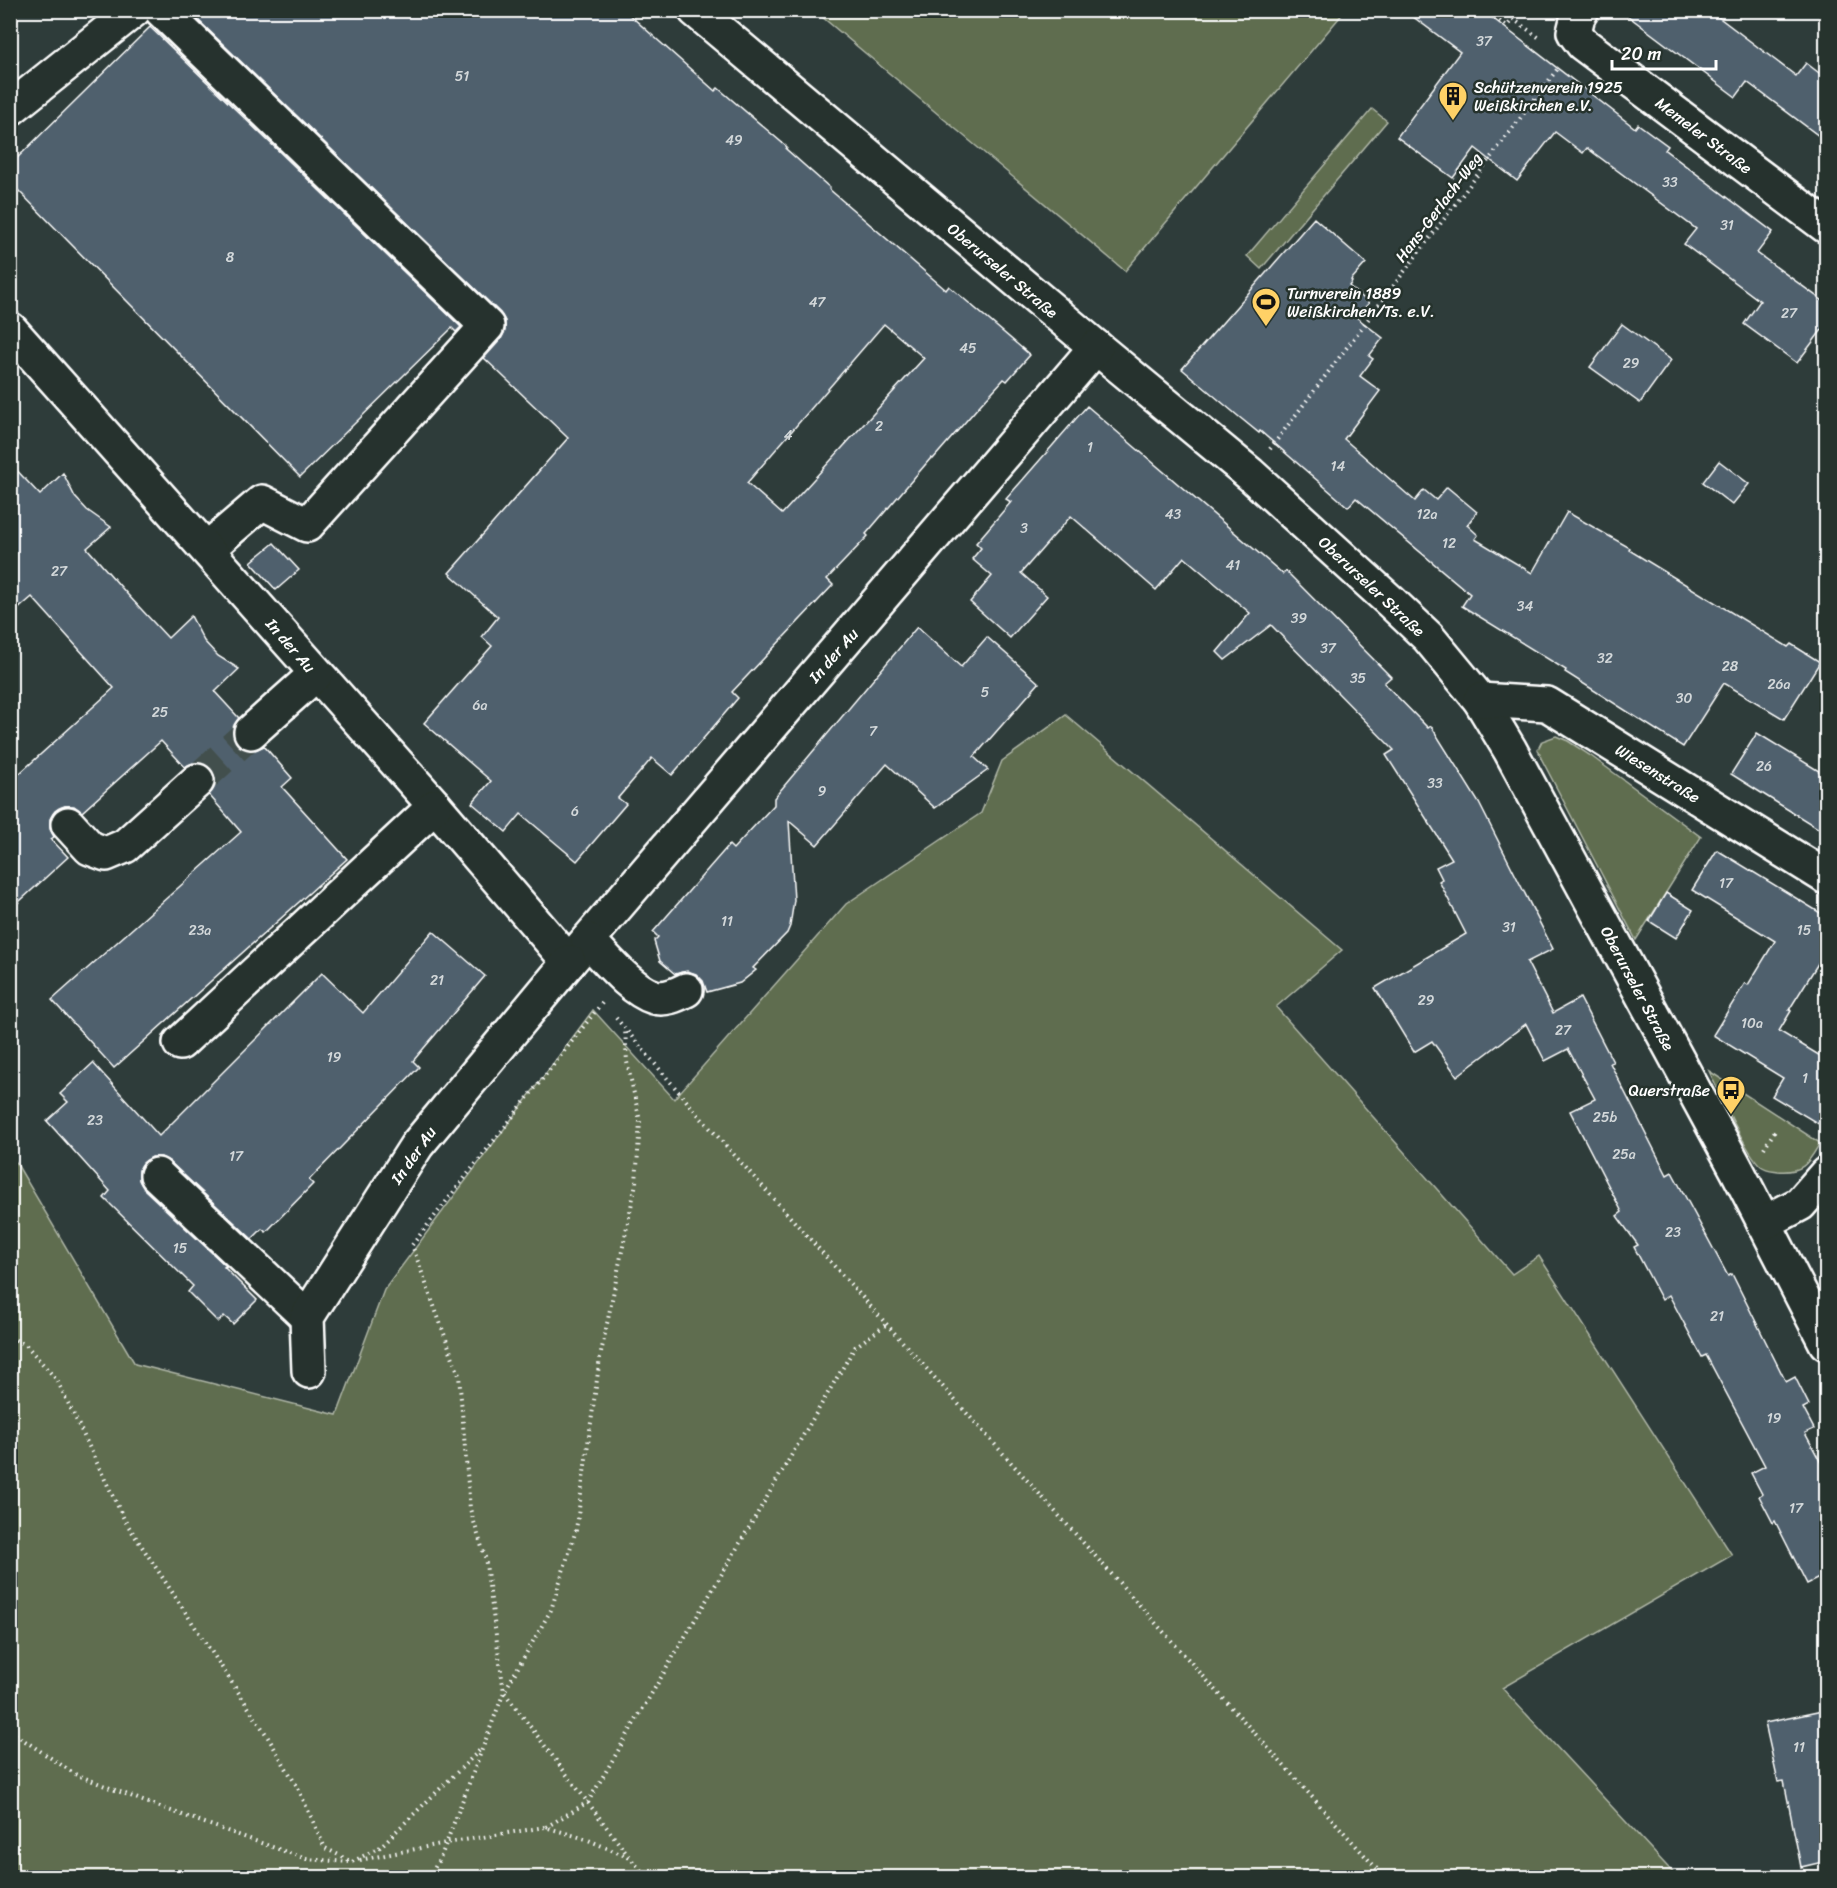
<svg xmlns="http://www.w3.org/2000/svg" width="1837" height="1888" font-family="Sriracha,sans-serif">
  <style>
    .green { fill: #5f6d4f; stroke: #afb6a7; stroke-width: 1.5 }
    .building { fill: #50616d; stroke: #fff; stroke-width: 1.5; fill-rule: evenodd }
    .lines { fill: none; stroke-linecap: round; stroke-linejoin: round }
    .minor-tunnel { stroke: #43504e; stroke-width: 33; stroke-dasharray: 33 16; stroke-linecap: butt }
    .minor-casing { stroke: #fff; stroke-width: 38 }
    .path { stroke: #fff; stroke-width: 4; stroke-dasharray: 1.5 4.5; stroke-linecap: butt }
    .minor { stroke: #26332d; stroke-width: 33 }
    .labels { text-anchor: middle; stroke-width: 5; stroke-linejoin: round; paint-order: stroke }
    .number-label { font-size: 14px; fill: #d3d8da }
    .poi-label { font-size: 16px; fill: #fff; stroke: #26332d; text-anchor: start }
    .street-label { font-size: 16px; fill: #fff; stroke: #26332d }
  </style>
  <rect width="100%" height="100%" fill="#2e3c3a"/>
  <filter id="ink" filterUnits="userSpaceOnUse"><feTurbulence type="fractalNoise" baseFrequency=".0167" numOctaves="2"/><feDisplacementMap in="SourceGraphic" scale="12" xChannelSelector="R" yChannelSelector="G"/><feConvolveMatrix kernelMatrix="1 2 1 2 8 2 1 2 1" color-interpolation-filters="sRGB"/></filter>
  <g filter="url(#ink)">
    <!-- green -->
    <g class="green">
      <path d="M815 11H1345L1125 271Z"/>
      <path d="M1372 109 1387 121 1261 269 1247 256Z"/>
      <path d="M1066 715 1342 950 1276 1007 1512 1274 1539 1256 1732 1555 1502 1688 1677 1877H11V1154L135 1364 337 1415 384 1290 593 1010 674 1099 846 904 981 813 1002 761Z"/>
      <path d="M1556 736 1568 741 1591 756 1701 837 1636 940 1541 758 1538 749 1542 741Z"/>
      <path d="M1709 1071 1820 1143C1808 1163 1804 1173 1778 1171 1771 1170 1766 1170 1761 1166 1748 1156 1717 1089 1709 1071Z"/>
    </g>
    <!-- building -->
    <g class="building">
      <path d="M203 10H624L715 91 718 88 787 147 786 149 830 188 829 189 946 290 949 286 1030 355 1007 381 1004 379 980 405 933 459 931 458 866 534 868 536 827 579 833 585 732 692 738 698 672 775 652 758 618 798 626 804 577 861 521 814 506 832 472 803 491 781 424 723 492 646 482 637 498 617 449 573 568 438 484 358 501 339 505 331V321L500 313 196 18ZM884 324 924 358 782 514 747 483Z"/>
      <path d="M1404 10H1482L1635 128 1638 124 1668 146 1665 150 1773 232 1757 253 1827 304V323L1797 363 1744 324 1760 301 1684 244 1696 229 1587 148 1583 153 1555 132 1517 181 1475 148 1453 178 1397 137 1460 52Z"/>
      <path d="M1620 10H1709L1796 76 1806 63 1827 79V142L1747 82 1736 97Z"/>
      <path d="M150 27 461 327 456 332 452 328 300 477 10 182V165Z"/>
      <path d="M1314 218 1366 263 1351 280 1352 282 1349 286 1369 303 1356 317 1383 338 1369 356 1373 359 1360 376 1380 391 1344 439 1415 501 1424 490 1436 500 1447 487 1477 512 1467 525 1478 535 1475 539 1532 573 1567 512 1630 548 1629 550 1788 647 1791 644 1820 662 1784 719 1724 683 1683 747 1565 672 1566 670 1462 606 1470 594 1356 498 1348 507 1260 431 1259 433 1238 416 1182 369Z"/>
      <path d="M1622 324 1671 360 1640 403 1590 367Z"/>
      <path d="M1087 406 1283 574 1286 571 1391 677 1384 683 1428 728 1431 726 1479 803 1553 949 1527 962 1553 1013 1580 998 1613 1062 1610 1063 1667 1175 1672 1172 1728 1276 1732 1274 1786 1382 1795 1377 1809 1405 1803 1408 1814 1429 1805 1433 1827 1474V1574L1807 1584 1775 1521 1773 1523 1759 1496 1762 1494 1751 1473 1765 1466 1706 1355 1702 1357 1669 1295 1662 1300 1634 1247 1638 1245 1617 1216 1622 1212 1570 1111 1595 1099 1568 1049 1545 1061 1526 1024 1457 1076 1432 1041 1414 1052 1375 988 1466 934 1439 881 1442 879 1436 867 1452 859 1386 755 1394 750 1271 625 1225 660 1217 652 1250 613 1184 557 1156 590 1071 516 1021 573 1047 596 1010 638 970 602 992 576 972 559 981 548 976 543 1011 502 1006 499Z"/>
      <path d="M1719 461 1749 484 1732 505 1703 482Z"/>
      <path d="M10 463 40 495 63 473 75 497 87 510 111 527 87 548 128 595 168 638 191 616 204 641 218 656 239 669 215 692 239 718 233 727V736L237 744 246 750H255L264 746 292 778 282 787 347 859 114 1068 52 1000 241 832 209 795 215 786V777L211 769 202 763H193L185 767 161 741 82 812 74 806H65L55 811 50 819V829L54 837 51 839 68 857 10 910V782L114 688 32 597 10 616Z"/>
      <path d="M274 543 299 570 276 590 251 562Z"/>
      <path d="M917 627 961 667 987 637 1039 683 974 757 988 770 935 808 887 764 817 845 789 821 794 900 790 926 787 933 753 968 756 970 740 983 707 992 703 981 696 974 687 971 675 974 660 961 654 941 658 937 653 932 729 845 733 849 774 805V798Z"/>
      <path d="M1757 733 1827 776V834L1731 774Z"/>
      <path d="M1717 850 1827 917V949L1789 1010 1791 1011 1779 1031 1827 1060V1129L1772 1096 1783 1078 1713 1035 1745 983 1748 985 1775 941 1692 890Z"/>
      <path d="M1666 893 1693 910 1676 938 1649 921Z"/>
      <path d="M433 931 485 976 413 1061 419 1067 309 1180 313 1184 266 1232 262 1229 252 1239 169 1161 161 1157H152L143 1163 139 1170V1180L144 1189 226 1266 224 1267 257 1300 233 1324 224 1316 218 1322 188 1292 193 1286 104 1198 110 1191 47 1121 68 1102 60 1094 93 1063 159 1136 322 973 363 1013Z"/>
      <path d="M1827 1710V1861L1801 1867 1784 1781 1778 1782 1765 1723Z"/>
    </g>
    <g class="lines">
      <!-- minor-tunnel -->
      <path class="minor-tunnel" d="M197 781 251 732"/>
      <!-- minor casing -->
      <g class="minor-casing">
        <g id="minor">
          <path d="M161 10 487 326 307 525 262 502 207 549"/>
          <path d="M695 10 1096 347 1250 474 1391 602 1428 637 1480 700 1510 750 1737 1170 1826 1343"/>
          <path d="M1582 10 1578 16 1574 32 1583 44 1826 226"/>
          <path d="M10 109 134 10"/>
          <path d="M10 329 435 806 569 962 1096 347"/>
          <path d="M1480 700 1547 704 1826 877"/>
          <path d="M251 732 316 674"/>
          <path d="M68 824 90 848 106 854 125 846 197 781"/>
          <path d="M588 940C605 957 631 990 654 997 665 1000 676 995 686 990"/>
          <path d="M180 1043 435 806"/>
          <path d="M157 1175 307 1317"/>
          <path d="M1764 1223 1800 1204 1826 1174"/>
          <path d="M309 1371 307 1317 417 1145 569 962"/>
        </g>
      </g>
      <!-- path -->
      <g class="path">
        <path d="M1485 10 1507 26 1513 19 1541 39"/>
        <path d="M1270 449 1559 67"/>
        <path d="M602 1003 412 1245 459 1375 470 1509 485 1557 504 1692 630 1858"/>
        <path d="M616 1018 701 1118 1385 1878"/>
        <path d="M1764 1148 1775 1131"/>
        <path d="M10 1337 26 1345 57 1380 125 1521 266 1734 298 1788 325 1848 352 1862 380 1847 482 1748"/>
        <path d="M10 1731 75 1774 143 1801 306 1859 349 1862"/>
        <path d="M546 1827 588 1802 855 1347 887 1324"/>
        <path d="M360 1860 446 1843 545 1827 586 1839 630 1858 648 1878"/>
        <path d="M429 1878 442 1854 504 1692 551 1610 576 1530 600 1358 636 1183 640 1121 627 1062 625 1029"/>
      </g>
      <!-- minor -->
      <use href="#minor" class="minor"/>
    </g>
  </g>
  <!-- icons -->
  <defs>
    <g id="building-pin" transform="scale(1.5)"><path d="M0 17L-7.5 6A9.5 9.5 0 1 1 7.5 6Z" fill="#ffd166" stroke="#26332d"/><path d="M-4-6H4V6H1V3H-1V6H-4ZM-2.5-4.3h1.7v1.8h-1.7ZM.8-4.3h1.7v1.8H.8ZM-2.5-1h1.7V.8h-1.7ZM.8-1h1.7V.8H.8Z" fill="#111"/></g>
    <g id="stadium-pin" transform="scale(1.5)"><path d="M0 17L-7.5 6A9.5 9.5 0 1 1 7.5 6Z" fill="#ffd166" stroke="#26332d"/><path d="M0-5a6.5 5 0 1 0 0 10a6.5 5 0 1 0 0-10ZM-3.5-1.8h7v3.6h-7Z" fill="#111"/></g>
    <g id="bus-pin" transform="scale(1.5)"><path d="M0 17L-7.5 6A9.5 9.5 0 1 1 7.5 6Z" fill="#ffd166" stroke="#26332d"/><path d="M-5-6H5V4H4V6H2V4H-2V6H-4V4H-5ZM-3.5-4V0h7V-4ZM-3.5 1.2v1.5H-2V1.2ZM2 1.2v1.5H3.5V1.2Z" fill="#111"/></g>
  </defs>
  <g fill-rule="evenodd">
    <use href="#building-pin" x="1453" y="96"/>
    <use href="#stadium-pin" x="1266" y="302"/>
    <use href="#bus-pin" x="1731" y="1090"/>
  </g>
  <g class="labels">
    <!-- number labels -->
    <g class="number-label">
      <text x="1484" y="46">37</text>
      <text x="462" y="81">51</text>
      <text x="734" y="145">49</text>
      <text x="1670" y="187">33</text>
      <text x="1727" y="230">31</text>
      <text x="230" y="262">8</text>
      <text x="817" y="307">47</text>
      <text x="1789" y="318">27</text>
      <text x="968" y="353">45</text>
      <text x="1631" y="368">29</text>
      <text x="879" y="431">2</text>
      <text x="788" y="440">4</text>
      <text x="1090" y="452">1</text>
      <text x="1338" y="471">14</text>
      <text x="1173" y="519">43</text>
      <text x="1427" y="519">12a</text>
      <text x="1024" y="533">3</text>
      <text x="1449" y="548">12</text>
      <text x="1233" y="570">41</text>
      <text x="59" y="576">27</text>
      <text x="1525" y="611">34</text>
      <text x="1299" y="623">39</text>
      <text x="1328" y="653">37</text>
      <text x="1605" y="663">32</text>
      <text x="1730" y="671">28</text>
      <text x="1358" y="683">35</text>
      <text x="1779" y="689">26a</text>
      <text x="985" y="697">5</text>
      <text x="1684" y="703">30</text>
      <text x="480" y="710">6a</text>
      <text x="160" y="717">25</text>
      <text x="873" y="736">7</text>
      <text x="1764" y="771">26</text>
      <text x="1435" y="788">33</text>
      <text x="822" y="796">9</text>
      <text x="575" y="816">6</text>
      <text x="1726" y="888">17</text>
      <text x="727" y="926">11</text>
      <text x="1509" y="932">31</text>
      <text x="200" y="935">23a</text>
      <text x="1804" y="935">15</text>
      <text x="437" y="985">21</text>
      <text x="1426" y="1005">29</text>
      <text x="1752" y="1028">10a</text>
      <text x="1563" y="1035">27</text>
      <text x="334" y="1062">19</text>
      <text x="1805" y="1083">1</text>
      <text x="1605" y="1122">25b</text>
      <text x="95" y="1125">23</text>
      <text x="1624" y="1159">25a</text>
      <text x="236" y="1161">17</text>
      <text x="1673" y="1237">23</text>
      <text x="180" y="1253">15</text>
      <text x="1717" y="1321">21</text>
      <text x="1774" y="1423">19</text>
      <text x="1796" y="1513">17</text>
      <text x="1799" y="1752">11</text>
    </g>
    <!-- poi labels -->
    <g class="poi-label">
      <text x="1474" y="93">Schützenverein 1925<tspan x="1474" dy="18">Weißkirchen e.V.</tspan></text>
      <text x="1287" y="299">Turnverein 1889<tspan x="1287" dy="18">Weißkirchen/Ts. e.V.</tspan></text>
      <text x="1710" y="1096" text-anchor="end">Querstraße</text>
    </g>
    <!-- street labels -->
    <g class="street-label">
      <text transform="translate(1704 135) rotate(37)" y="6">Memeler Straße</text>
      <text transform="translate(1438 207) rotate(-53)" y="6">Hans-Gerlach-Weg</text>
      <text transform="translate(1003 270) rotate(40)" y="6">Oberurseler Straße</text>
      <text transform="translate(1372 586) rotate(43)" y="6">Oberurseler Straße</text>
      <text transform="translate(291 645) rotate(49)" y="6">In der Au</text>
      <text transform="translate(833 655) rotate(-49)" y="6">In der Au</text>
      <text transform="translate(1658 773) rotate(32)" y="6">Wiesenstraße</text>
      <text transform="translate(1638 988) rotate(62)" y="6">Oberurseler Straße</text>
      <text transform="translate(413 1155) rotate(-55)" y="6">In der Au</text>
    </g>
  </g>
  <!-- margin -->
  <rect width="1837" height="1888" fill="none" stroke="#26332d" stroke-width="36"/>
  <rect x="18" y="18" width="1801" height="1852" fill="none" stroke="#fff" stroke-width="2" filter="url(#ink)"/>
  <!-- scale -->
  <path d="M1612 60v9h104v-9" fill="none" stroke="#ffffff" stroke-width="3"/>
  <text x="1621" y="60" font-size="18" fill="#ffffff" stroke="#26332d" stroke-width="4.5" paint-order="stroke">20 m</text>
</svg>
